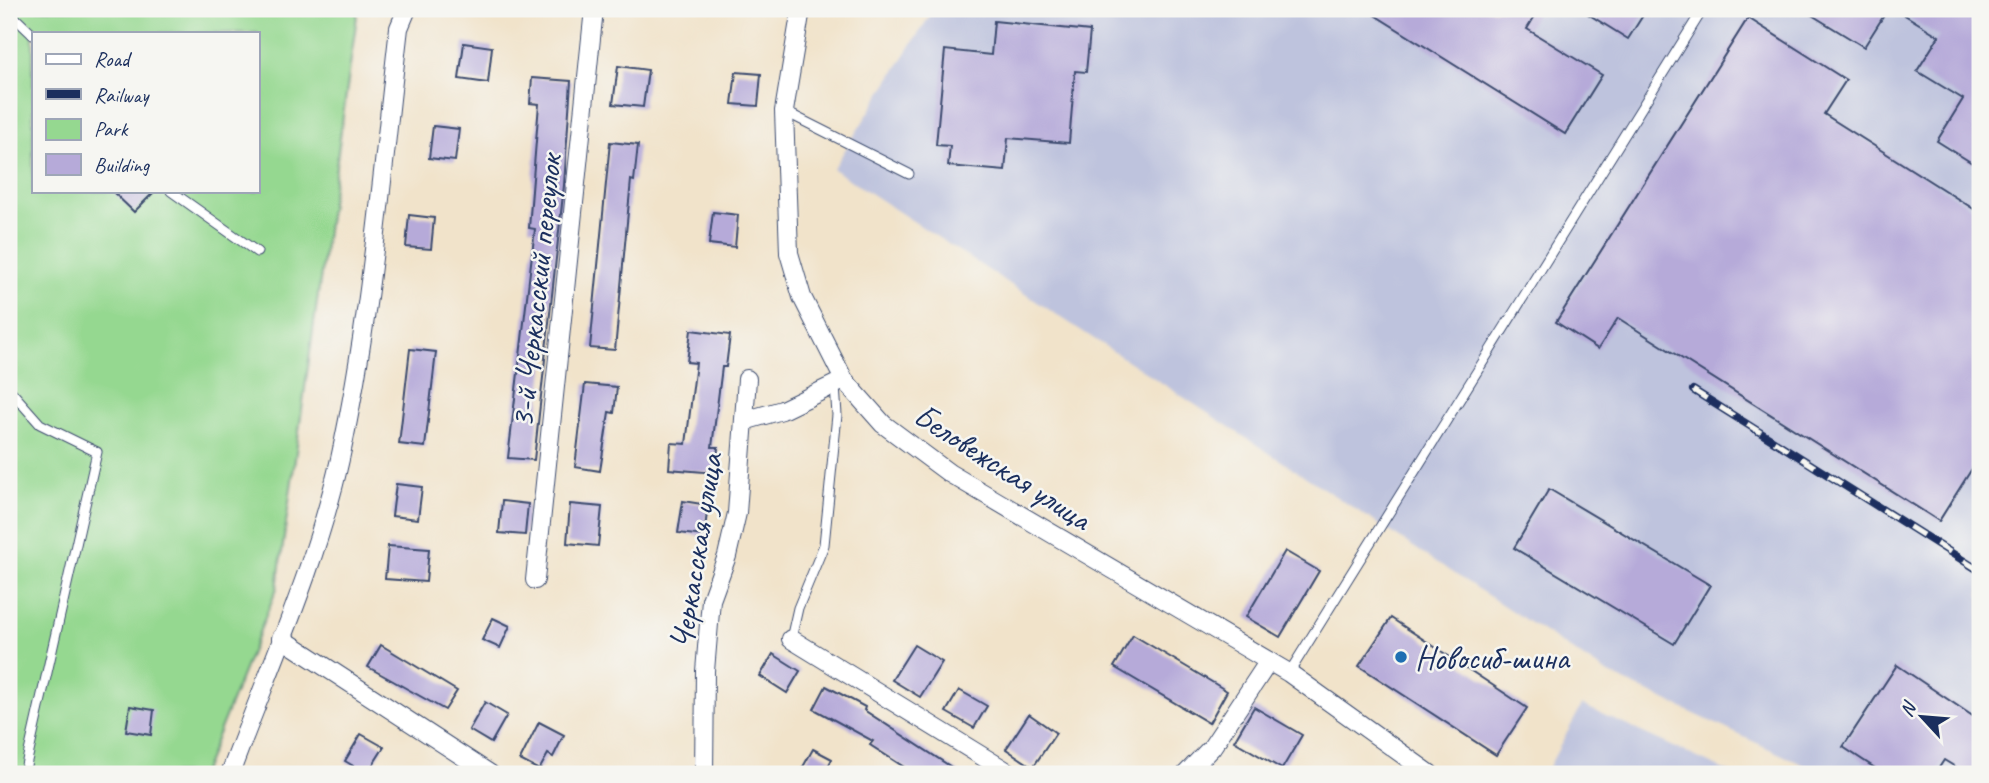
<svg xmlns="http://www.w3.org/2000/svg" width="1989" height="783" font-family="Caveat,sans-serif">
  <style>
    .industrial { fill: #bec3dd }
    .green { fill: #95d890; stroke: #588477; stroke-width: 2; fill-rule: evenodd }
    .building { fill: #b6aad9 }
    .lines { fill: none; stroke-linecap: round; stroke-linejoin: round }
    .lane-casing { stroke: #3b4a6e; stroke-width: 11 }
    .street-casing { stroke: #3b4a6e; stroke-width: 20 }
    .lane { stroke: #fff; stroke-width: 9 }
    .street { stroke: #fff; stroke-width: 18 }
    .rail-casing { stroke: #1b2f5e; stroke-width: 8 }
    .rail { stroke: #f6f6f2; stroke-width: 5; stroke-dasharray: 16; stroke-linecap: butt }
    .poi-dot { fill: #1f6fb2; stroke: #f6f6f2; stroke-width: 2.5 }
    .labels { text-anchor: middle; stroke-width: 5; stroke-linejoin: round; paint-order: stroke }
    .street-label { font-size: 33px; fill: #1b2f5e; stroke: #f6f6f2 }
    .poi-label { font-size: 33px; fill: #1b2f5e; stroke: #f6f6f2; text-anchor: start }
  </style>
  <rect width="100%" height="100%" fill="#f6f6f2"/>
  <filter id="ink" filterUnits="userSpaceOnUse"><feTurbulence type="fractalNoise" baseFrequency=".0143" numOctaves="2"/><feDisplacementMap in="SourceGraphic" scale="14" xChannelSelector="R" yChannelSelector="G"/><feConvolveMatrix kernelMatrix="1 2 1 2 8 2 1 2 1" color-interpolation-filters="sRGB"/></filter>
  <filter id="wash" filterUnits="userSpaceOnUse"><feTurbulence type="fractalNoise" baseFrequency=".00686" numOctaves="4" result="noise"/><feDisplacementMap in="SourceGraphic" scale="28" xChannelSelector="R" yChannelSelector="G"/><feGaussianBlur stdDeviation="1.57" result="paint"/><feColorMatrix in="noise" values="0 0 0 0 0 0 0 0 0 0 0 0 0 0 0 0 0 1.4 0 .05"/><feComposite in="paint" operator="in"/></filter>
  <g filter="url(#wash)">
    <rect width="100%" height="100%" fill="#f1e3ca"/>
    <!-- industrial -->
    <g class="industrial">
      <path d="M934 9H1980V774H1823L1607 673 833 169Z"/>
      <path d="M1582 705 1733 774H1545Z"/>
    </g>
    <!-- green -->
    <path class="green" d="M9 9H358L277 588 202 774H9ZM33 33H257V191H33Z"/>
    <g id="blocks">
      <!-- building -->
      <g class="building">
        <path d="M1365 9H1539L1527 29 1602 75 1565 134Z"/>
        <path d="M1580 9H1647L1628 39Z"/>
        <path d="M1802 9H1888L1864 47Z"/>
        <path d="M1895 9H1980V168L1937 141 1963 99 1917 71 1939 36Z"/>
        <path d="M1748 18 1846 80 1824 114 1980 213V456L1939 521 1618 318 1598 349 1556 322Z"/>
        <path d="M994 21 1090 31 1086 72 1075 71 1069 143 1008 138 1005 171 948 166 950 146 936 145 945 50 991 55Z"/>
        <path d="M464 43 492 47 488 83 459 79Z"/>
        <path d="M618 66 648 70 643 107 613 104Z"/>
        <path d="M736 72 761 74 758 106 732 104Z"/>
        <path d="M532 78 571 81 564 185 534 460 508 458 535 229 529 228 539 104 530 103Z"/>
        <path d="M433 126 459 129 455 161 429 158Z"/>
        <path d="M610 142 638 145 634 181 631 180 615 350 590 348Z"/>
        <path d="M112 191H155L134 212Z"/>
        <path d="M713 212 738 215 735 247 709 244Z"/>
        <path d="M409 215 434 218 431 249 406 247Z"/>
        <path d="M691 330 730 335 726 367H722L712 447H718L716 473 669 469 671 443 686 444 696 363 687 362Z"/>
        <path d="M410 349 436 352 425 447 399 444Z"/>
        <path d="M585 384 617 387 614 413 609 412 600 471 575 467Z"/>
        <path d="M396 484 422 487 418 519 392 516Z"/>
        <path d="M1549 489 1710 585 1674 644 1514 548Z"/>
        <path d="M502 501 528 504 525 535 499 533Z"/>
        <path d="M683 501 708 505 704 536 678 533Z"/>
        <path d="M570 504 602 507 598 546 567 543Z"/>
        <path d="M388 546 429 549 426 582 385 579Z"/>
        <path d="M1285 551 1319 571 1280 637 1246 617Z"/>
        <path d="M493 618 510 626 500 648 482 640Z"/>
        <path d="M1391 618 1527 708 1496 755 1359 666Z"/>
        <path d="M1133 635 1227 691 1209 723 1114 667Z"/>
        <path d="M381 645 457 691 445 710 368 667Z"/>
        <path d="M914 645 942 662 920 697 892 680Z"/>
        <path d="M773 654 800 671 787 693 760 676Z"/>
        <path d="M1897 665 1980 721V774H1967L1944 760 1935 774H1884L1843 747Z"/>
        <path d="M826 686 865 707 864 710 962 774H915L870 745 873 741 814 709Z"/>
        <path d="M959 690 987 706 974 728 946 712Z"/>
        <path d="M485 702 507 715 491 743 469 730Z"/>
        <path d="M130 706 154 710 151 735 126 731Z"/>
        <path d="M1254 707 1302 735 1282 769 1234 741Z"/>
        <path d="M1029 714 1056 733 1033 767 1006 749Z"/>
        <path d="M539 722 564 735 553 757 548 754 539 770 520 760Z"/>
        <path d="M361 734 384 747 367 774 345 761Z"/>
        <path d="M813 749 832 759 824 774H799Z"/>
      </g>
    </g>
  </g>
  <g filter="url(#ink)">
    <use href="#blocks" fill-opacity="0" stroke="#3b4a6e" stroke-width="2"/>
    <g class="lines">
      <!-- lane casing -->
      <g class="lane-casing">
        <g id="lane">
          <path d="M9 12 33 35"/>
          <path d="M784 111 909 174"/>
          <path d="M171 191 257 252"/>
          <path d="M9 389 40 424 97 452 24 774"/>
          <path d="M791 639 798 608 824 545 837 415 835 386"/>
          <path d="M1289 673 1703 9"/>
        </g>
      </g>
      <!-- street casing -->
      <g class="street-casing">
        <g id="street">
          <path d="M801 9 784 111 789 253 802 297 844 380 883 424 949 473 1289 673 1430 774"/>
          <path d="M744 421 782 410 844 380"/>
          <path d="M535 580 594 9"/>
          <path d="M281 638 490 774"/>
          <path d="M791 639 1011 774"/>
          <path d="M230 774C268 671 316 567 340 459 371 317 382 172 399 28L407 9"/>
          <path d="M704 774 705 671 711 600 727 556 737 513 747 379"/>
          <path d="M1186 774 1212 747 1269 661"/>
        </g>
      </g>
      <!-- lane -->
      <use href="#lane" class="lane"/>
      <!-- street -->
      <use href="#street" class="street"/>
      <!-- rail casing -->
      <g class="rail-casing">
        <path id="rail" d="M1693 390 1980 571"/>
      </g>
      <!-- rail -->
      <use href="#rail" class="rail"/>
    </g>
  </g>
  <!-- markers -->
  <circle class="poi-dot" cx="1401" cy="657" r="7"/>
  <g class="labels">
    <!-- street labels -->
    <g class="street-label">
      <text transform="translate(535 291) rotate(-84)" y="12">3-й Черкасский переулок</text>
      <text transform="translate(1003 466) rotate(33)" y="12">Беловежская улица</text>
      <text transform="translate(695 551) rotate(-81)" y="12">Черкасская улица</text>
    </g>
    <!-- poi labels -->
    <g class="poi-label">
      <text x="1415" y="669">Новосиб-шина</text>
    </g>
  </g>
  <!-- margin -->
  <rect width="1989" height="783" fill="none" stroke="#f6f6f2" stroke-width="35"/>
  <!-- legend -->
  <rect x="32" y="32" width="228" height="161" fill="#f6f6f2" stroke="#9ea6b7" stroke-width="2"/>
  <rect x="46" y="54" width="35" height="10" fill="#ffffff" stroke="#9ea6b7" stroke-width="2"/>
  <text x="94" y="66" font-size="21" fill="#1b2f5e">Road</text>
  <rect x="46" y="89" width="35" height="10" fill="#1b2f5e" stroke="#9ea6b7" stroke-width="2"/>
  <text x="94" y="102" font-size="21" fill="#1b2f5e">Railway</text>
  <rect x="46" y="119" width="35" height="21" fill="#95d890" stroke="#9ea6b7" stroke-width="2"/>
  <text x="94" y="136" font-size="21" fill="#1b2f5e">Park</text>
  <rect x="46" y="154" width="35" height="21" fill="#b6aad9" stroke="#9ea6b7" stroke-width="2"/>
  <text x="94" y="172" font-size="21" fill="#1b2f5e">Building</text>
  <!-- north arrow -->
  <g transform="translate(1922 717) rotate(296)" stroke="#f6f6f2" stroke-width="5" paint-order="stroke">
  <path d="M0-5L12 26L0 18L-12 26Z" fill="#1b2f5e"/>
  <text y="-10" font-size="19" font-weight="bold" text-anchor="middle" fill="#1b2f5e">N</text>
  </g>
</svg>
